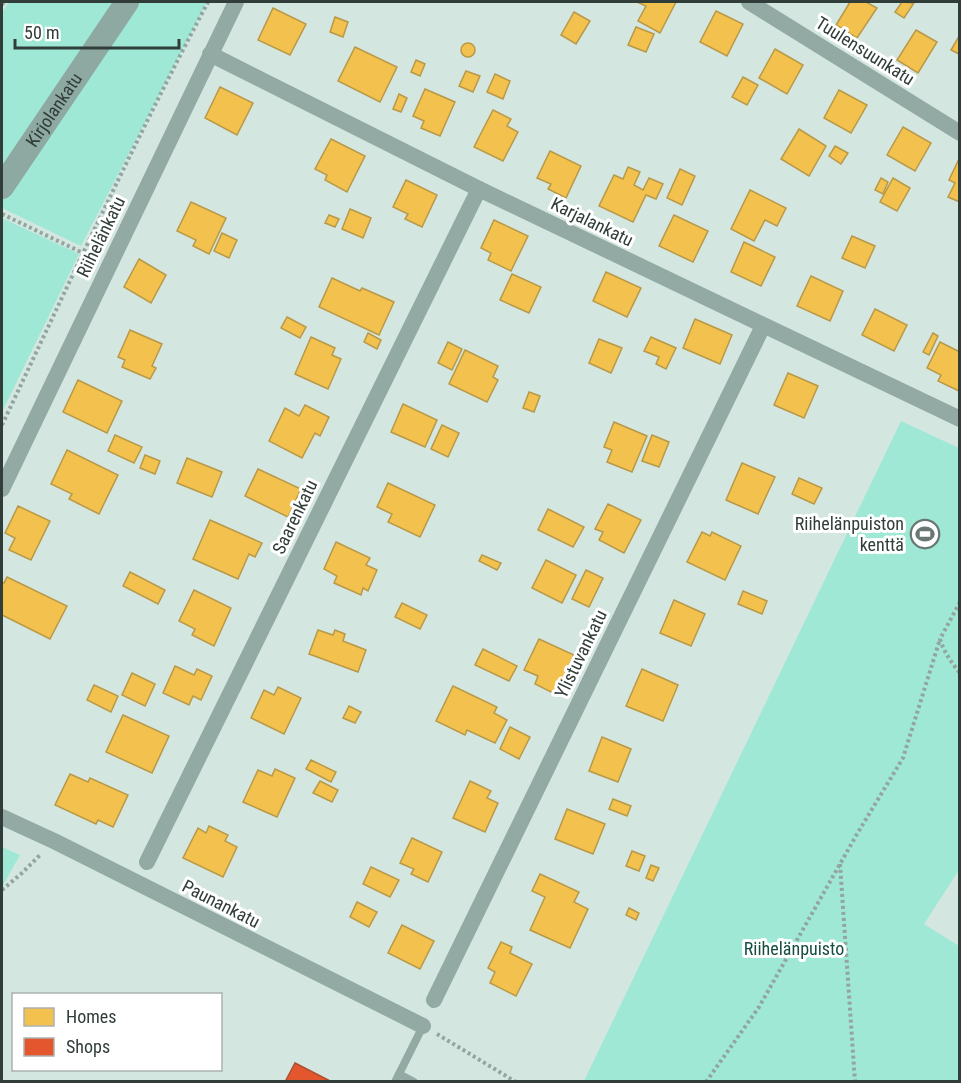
<svg xmlns="http://www.w3.org/2000/svg" width="961" height="1083" font-family="'Roboto Condensed',sans-serif">
  <style>
    .green { fill: #9fe8d6 }
    .homes { fill: #f2c14e; stroke: #b89948; stroke-width: 1.5 }
    .shops { fill: #e4572e; stroke: #ae4f31; stroke-width: 1.5 }
    .lines { fill: none; stroke-linecap: round; stroke-linejoin: round }
    .path { stroke: #92a5a0; stroke-width: 4; stroke-dasharray: 3 3; stroke-linecap: butt }
    .service { stroke: #93aaa4; stroke-width: 8 }
    .minor { stroke: #93aaa4; stroke-width: 16 }
    .secondary { stroke: #8ea8a2; stroke-width: 24 }
    .labels { text-anchor: middle; stroke-width: 6; stroke-linejoin: round; paint-order: stroke }
    .street-label { font-size: 18px; fill: #303d39; stroke: #fff }
    .poi-label { font-size: 18px; fill: #303d39; stroke: #fff; text-anchor: end }
    .park-label { font-size: 18px; fill: #164d41; stroke: #fff }
  </style>
  <rect width="100%" height="100%" fill="#d4e6e0"/>
  <!-- green -->
  <g class="green">
    <path d="M9 2H124L2 181V12Z"/>
    <path d="M132 2H207L81 246 2 208V195Z"/>
    <path d="M2 218 79 254 2 412Z"/>
    <path d="M901 421 959 448V870L924 924 959 946V1081H584Z"/>
    <path d="M2 847 20 855 2 887Z"/>
  </g>
  <!-- homes -->
  <g class="homes">
    <path d="M637 2H676L660 33 638 21 646 6Z"/>
    <path d="M850 2H866L877 8 857 38 836 25Z"/>
    <path d="M902 2 914 3 904 18 895 12Z"/>
    <path d="M273 8 306 24 290 55 258 40Z"/>
    <path d="M716 11 743 24 727 56 700 42Z"/>
    <path d="M574 12 590 21 576 44 561 35Z"/>
    <path d="M335 17 348 22 343 37 330 32Z"/>
    <path d="M636 27 654 34 646 52 628 45Z"/>
    <path d="M916 30 937 42 918 73 897 60Z"/>
    <path d="M958 38 960 39 959 54 951 50Z"/>
    <circle cx="468" cy="50" r="7"/>
    <path d="M355 47 397 67 380 102 338 81Z"/>
    <path d="M775 49 803 65 787 94 759 78Z"/>
    <path d="M416 60 425 64 420 76 411 72Z"/>
    <path d="M466 71 480 76 473 92 459 86Z"/>
    <path d="M495 74 510 81 503 99 487 92Z"/>
    <path d="M743 77 758 85 747 105 732 97Z"/>
    <path d="M220 87 253 103 237 135 205 118Z"/>
    <path d="M425 89 455 102 440 136 421 128 424 121 413 116Z"/>
    <path d="M839 90 867 105 851 133 824 118Z"/>
    <path d="M399 94 407 98 401 112 393 109Z"/>
    <path d="M493 110 511 119 507 126 518 132 503 161 474 147Z"/>
    <path d="M903 127 931 143 915 171 887 155Z"/>
    <path d="M799 129 826 146 809 176 781 159Z"/>
    <path d="M331 139 365 156 347 192 325 180 327 175 315 169Z"/>
    <path d="M835 146 848 153 841 164 829 156Z"/>
    <path d="M550 151 581 166 566 198 548 189 551 184 537 178Z"/>
    <path d="M958 161 960 162V202L948 197 955 183 949 180Z"/>
    <path d="M628 167 640 172 634 185 643 190 649 178 663 184 656 199 646 195 633 222 599 206 614 175 623 179Z"/>
    <path d="M680 169 695 176 682 205 667 198Z"/>
    <path d="M881 178 888 182 883 194 875 190Z"/>
    <path d="M893 178 910 188 897 211 880 202Z"/>
    <path d="M406 180 437 195 422 227 405 219 408 214 393 207Z"/>
    <path d="M750 190 786 208 777 226 765 220 754 241 731 229Z"/>
    <path d="M191 202 226 218 209 254 193 246 196 240 177 231Z"/>
    <path d="M350 209 371 218 363 238 342 229Z"/>
    <path d="M329 215 339 219 335 227 325 223Z"/>
    <path d="M674 215 708 231 693 262 659 246Z"/>
    <path d="M494 220 528 236 511 271 488 260 491 253 481 248Z"/>
    <path d="M222 233 237 240 229 258 214 251Z"/>
    <path d="M852 236 875 246 865 268 842 258Z"/>
    <path d="M744 242 775 257 761 286 731 272Z"/>
    <path d="M139 259 166 275 151 303 124 287Z"/>
    <path d="M606 272 641 288 627 317 593 301Z"/>
    <path d="M512 274 541 287 529 313 500 300Z"/>
    <path d="M811 276 843 291 830 321 797 306Z"/>
    <path d="M332 278 360 291 362 288 394 302 379 335 319 307Z"/>
    <path d="M875 309 907 325 894 351 862 335Z"/>
    <path d="M287 317 306 327 300 338 281 328Z"/>
    <path d="M695 319 732 335 720 364 683 348Z"/>
    <path d="M130 330 162 344 152 366 156 368 150 379 122 367 125 360 118 357Z"/>
    <path d="M368 333 381 340 377 349 364 342Z"/>
    <path d="M933 333 938 336 929 355 923 352Z"/>
    <path d="M311 337 335 348 332 355 341 359 328 389 295 374Z"/>
    <path d="M651 337 676 348 666 369 656 364 659 357 644 351Z"/>
    <path d="M599 339 622 348 611 373 589 363Z"/>
    <path d="M448 342 462 349 452 370 438 363Z"/>
    <path d="M940 342 960 352 959 391 938 381 941 375 927 368Z"/>
    <path d="M465 350 498 366 493 377 498 380 487 402 449 384Z"/>
    <path d="M788 373 818 386 804 418 774 405Z"/>
    <path d="M78 380 122 401 107 433 63 412Z"/>
    <path d="M529 392 540 396 534 412 523 408Z"/>
    <path d="M403 404 437 420 425 447 391 432Z"/>
    <path d="M305 405 329 417 320 436 315 433 302 458 269 441 285 408 299 416Z"/>
    <path d="M614 422 647 436 632 472 607 462 612 450 604 447Z"/>
    <path d="M442 425 459 433 448 457 431 449Z"/>
    <path d="M115 435 142 447 134 463 108 451Z"/>
    <path d="M652 435 669 442 659 467 642 461Z"/>
    <path d="M67 450 118 475 99 514 69 499 72 494 51 484Z"/>
    <path d="M145 455 160 461 155 474 140 468Z"/>
    <path d="M187 458 222 472 212 497 177 483Z"/>
    <path d="M742 463 775 477 758 514 726 500Z"/>
    <path d="M258 469 301 489 288 517 245 496Z"/>
    <path d="M799 478 822 488 814 504 792 494Z"/>
    <path d="M388 483 435 505 420 537 388 522 392 514 377 507Z"/>
    <path d="M608 504 641 520 624 553 599 540 603 532 595 529Z"/>
    <path d="M18 506 50 521 31 560 9 550 15 538 5 533Z"/>
    <path d="M548 509 584 527 573 547 538 530Z"/>
    <path d="M210 520 262 543 255 557 249 554 238 579 193 559Z"/>
    <path d="M702 532 710 536 712 532 741 546 725 580 687 562Z"/>
    <path d="M336 542 370 558 366 565 377 570 368 591 363 588 361 595 334 583 337 576 324 569Z"/>
    <path d="M482 555 501 563 497 570 479 561Z"/>
    <path d="M546 560 576 575 562 603 532 588Z"/>
    <path d="M586 570 603 578 589 607 572 599Z"/>
    <path d="M130 572 165 590 158 604 123 586Z"/>
    <path d="M7 577 67 606 50 639 2 615V582L4 583Z"/>
    <path d="M194 590 231 608 214 646 192 635 195 629 179 621Z"/>
    <path d="M743 591 767 601 762 614 738 604Z"/>
    <path d="M674 600 705 614 691 646 660 633Z"/>
    <path d="M402 603 427 615 420 629 395 617Z"/>
    <path d="M318 630 333 635 335 630 345 634 343 641 366 650 358 672 309 654Z"/>
    <path d="M539 639 574 655 555 694 535 684 538 676 524 670Z"/>
    <path d="M483 649 517 666 509 681 475 665Z"/>
    <path d="M175 666 194 675 197 669 212 676 201 700 193 696 189 705 163 693Z"/>
    <path d="M642 669 678 685 663 721 626 706Z"/>
    <path d="M132 673 155 684 145 706 122 695Z"/>
    <path d="M94 685 118 696 111 712 87 700Z"/>
    <path d="M453 686 497 707 494 713 507 720 495 743 467 730 465 735 436 721Z"/>
    <path d="M278 687 301 698 284 734 251 718 264 690 274 695Z"/>
    <path d="M349 706 361 712 355 723 343 718Z"/>
    <path d="M123 715 169 736 152 773 106 752Z"/>
    <path d="M510 727 530 737 519 759 500 749Z"/>
    <path d="M602 737 631 749 618 782 589 771Z"/>
    <path d="M311 760 336 772 331 782 306 769Z"/>
    <path d="M275 769 295 778 277 817 243 802 258 770 272 776Z"/>
    <path d="M70 774 88 782 90 778 128 795 113 827 98 820 96 824 55 805Z"/>
    <path d="M320 781 338 790 332 802 313 793Z"/>
    <path d="M470 781 491 791 487 798 498 803 485 832 453 818Z"/>
    <path d="M613 799 631 806 627 816 609 809Z"/>
    <path d="M567 809 605 824 593 854 555 839Z"/>
    <path d="M209 826 228 835 225 841 237 847 223 877 183 858 198 828 206 833Z"/>
    <path d="M412 838 442 852 428 882 411 874 414 869 400 863Z"/>
    <path d="M632 851 645 856 639 871 626 866Z"/>
    <path d="M651 865 659 868 653 881 646 878Z"/>
    <path d="M371 867 399 880 390 897 363 884Z"/>
    <path d="M540 874 579 892 574 902 588 909 570 948 530 930 545 897 532 891Z"/>
    <path d="M357 902 377 912 369 927 350 917Z"/>
    <path d="M629 908 639 913 636 920 626 915Z"/>
    <path d="M402 925 434 941 420 969 388 953Z"/>
    <path d="M501 942 512 947 510 953 532 964 516 996 490 983 495 972 488 968Z"/>
  </g>
  <!-- shops -->
  <path class="shops" d="M295 1063 332 1082H285Z"/>
  <g class="lines">
    <!-- path -->
    <g class="path">
      <path d="M2 5 4 2"/>
      <path d="M2 214 83 253"/>
      <path d="M2 425C69 283 135 140 208 2"/>
      <path d="M960 602 940 639C944 652 951 662 960 673"/>
      <path d="M840 864 855 1082"/>
      <path d="M2 890 22 873 41 854"/>
      <path d="M437 1034 516 1082"/>
      <path d="M706 1082 759 1007 857 834 903 758 940 639"/>
    </g>
    <!-- service -->
    <g class="service">
      <path d="M399 1074 414 1082"/>
      <path d="M395 1082 423 1026"/>
    </g>
    <!-- minor -->
    <g class="minor">
      <path d="M749 2 960 133"/>
      <path d="M210 54 479 189 960 419"/>
      <path d="M2 489 236 2"/>
      <path d="M2 817 54 841 423 1026"/>
      <path d="M147 862 479 189"/>
      <path d="M434 1000 763 326"/>
    </g>
    <!-- secondary -->
    <path class="secondary" id="s1" d="M2 187 127 2"/>
  </g>
  <!-- icons -->
  <defs>
    <g id="stadium-ring" transform="scale(1.5)"><circle r="9.5" fill="#fff" stroke="#697873" stroke-width="1.5"/><path d="M0-5a6.5 5 0 1 0 0 10a6.5 5 0 1 0 0-10ZM-3.5-1.8h7v3.6h-7Z" fill="#697873"/></g>
  </defs>
  <g fill-rule="evenodd">
    <use href="#stadium-ring" x="925" y="534"/>
  </g>
  <g class="labels">
    <!-- street labels -->
    <g class="street-label">
      <text transform="translate(865 51) rotate(32)" y="6">Tuulensuunkatu</text>
      <text dy="6" stroke="none"><textPath href="#s1" startOffset="93">Kirjolankatu</textPath></text>
      <text transform="translate(592 222) rotate(26)" y="6">Karjalankatu</text>
      <text transform="translate(101 237) rotate(-64)" y="6">Riihelänkatu</text>
      <text transform="translate(295 517) rotate(-64)" y="6">Saarenkatu</text>
      <text transform="translate(581 654) rotate(-64)" y="6">Ylistuvankatu</text>
      <text transform="translate(221 904) rotate(27)" y="6">Paunankatu</text>
    </g>
    <!-- poi labels -->
    <g class="poi-label">
      <text x="904" y="530">Riihelänpuiston<tspan x="904" dy="21">kenttä</tspan></text>
    </g>
    <!-- park labels -->
    <g class="park-label">
      <text x="794" y="955">Riihelänpuisto</text>
    </g>
  </g>
  <!-- border -->
  <rect width="961" height="1083" fill="none" stroke="#303d39" stroke-width="6"/>
  <!-- legend -->
  <rect x="12" y="993" width="210" height="78" fill="#ffffff" stroke="#acb1b0" stroke-width="1.5"/>
  <rect x="24" y="1008" width="30" height="18" fill="#f2c14e" stroke="#acb1b0" stroke-width="1.5"/>
  <text x="66" y="1023" font-size="18" fill="#303d39">Homes</text>
  <rect x="24" y="1038" width="30" height="18" fill="#e4572e" stroke="#acb1b0" stroke-width="1.5"/>
  <text x="66" y="1053" font-size="18" fill="#303d39">Shops</text>
  <!-- scale -->
  <path d="M15 39v9h164v-9" fill="none" stroke="#303d39" stroke-width="3"/>
  <text x="24" y="39" font-size="18" fill="#303d39" stroke="#ffffff" stroke-width="4.5" paint-order="stroke">50 m</text>
</svg>
